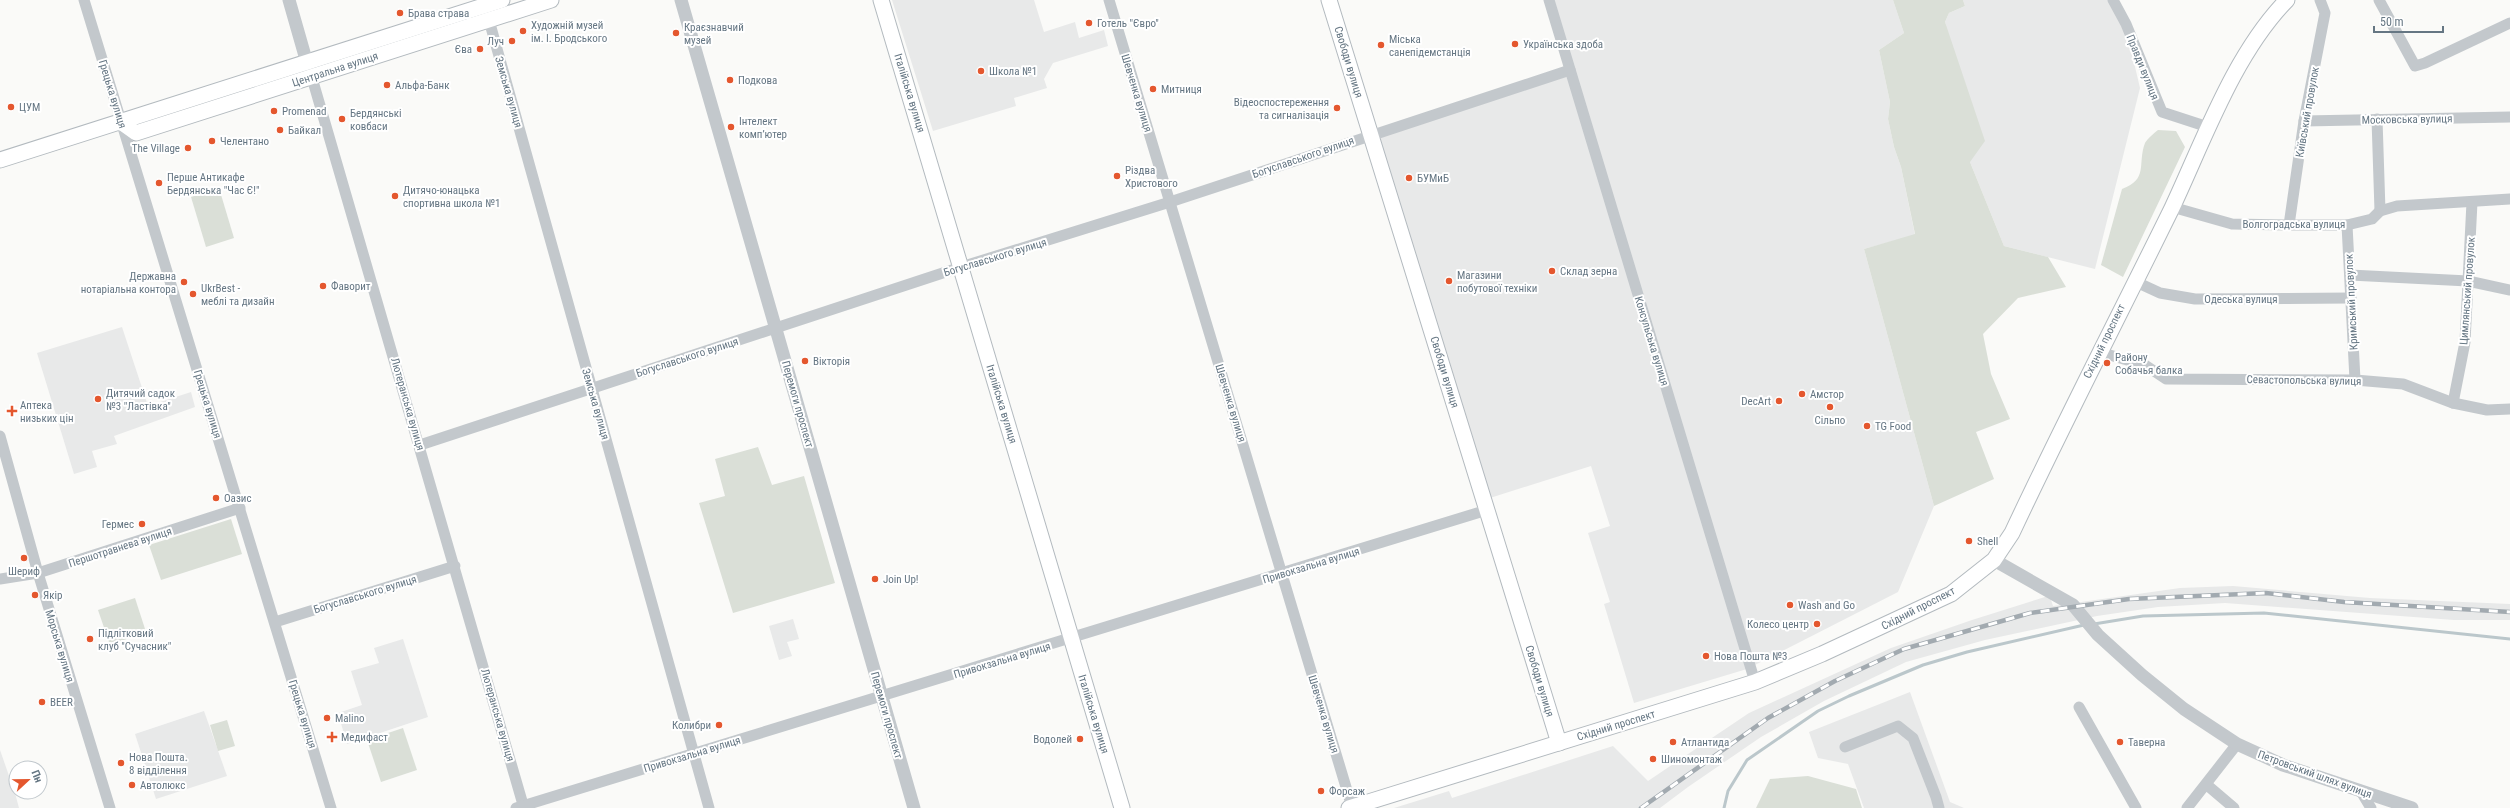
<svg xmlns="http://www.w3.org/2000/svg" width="2510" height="808" font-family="'Roboto Condensed',sans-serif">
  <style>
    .built { fill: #e8e9e9 }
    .green { fill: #dadfd7 }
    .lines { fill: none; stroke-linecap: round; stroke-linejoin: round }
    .stream { stroke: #bbc7cb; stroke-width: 3 }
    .secondary-casing { stroke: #b3babf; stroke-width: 17 }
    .minor { stroke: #c3c8cc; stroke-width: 11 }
    .tertiary { stroke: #c3c8cc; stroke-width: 13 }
    .secondary { stroke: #fff; stroke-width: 15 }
    .rail-casing { stroke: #a2aab0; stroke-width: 4.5 }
    .rail { stroke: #fff; stroke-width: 3; stroke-dasharray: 9; stroke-linecap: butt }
    .poi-dot { fill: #e4572e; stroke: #fff; stroke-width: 1.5 }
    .labels { text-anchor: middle; stroke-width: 4; stroke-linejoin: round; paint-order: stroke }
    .poi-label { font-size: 11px; fill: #657683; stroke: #fff; text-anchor: start }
    .street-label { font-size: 11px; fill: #657683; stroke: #fff }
  </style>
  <rect width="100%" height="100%" fill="#fafaf8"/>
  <!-- built -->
  <g class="built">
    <path d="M892 0H1034L1044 32 1075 22 1079 38 1104 30 1108 46 1053 63 1044 79 1047 88 1014 98 1016 106 933 131Z"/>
    <path d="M1553 0H1893L1904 33 1879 50 1890 102 1888 119 1894 147 1901 167 1915 235 1864 249 1934 506 1898 592 1747 669 1634 703 1604 604 1610 602 1588 533 1610 526 1591 466 1490 498 1375 136 1575 71Z"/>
    <path d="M1963 0H2109L2128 37 2140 88 2095 269 2004 246 1970 162 1945 22 1949 13 1965 6Z"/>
    <path d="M122 327 148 406 191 392 195 407 114 436 117 444 92 451 97 467 74 474 37 353Z"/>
    <path d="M2233 586 2370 598 2510 604V620H2454L2225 603 2158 607 2097 616 1985 640 1906 662 1824 701 1761 737 1688 787 1660 808H1394L1449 791 1452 798 1613 746 1648 781 1749 713 1891 648 1972 620 2045 597H2050L2053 606 2180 588Z"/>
    <path d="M793 619 799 639 787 642 792 656 779 660 769 626Z"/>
    <path d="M403 639 428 717 347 744 338 713 362 705 351 671 379 663 374 648Z"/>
    <path d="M1910 692 1950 802 1964 808H1864L1848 764 1818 758 1809 732Z"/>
    <path d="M204 711 227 776 156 799 135 734Z"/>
    <path d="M0 750 15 793 19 808H0Z"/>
  </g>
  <!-- green -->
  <g class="green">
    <path d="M1893 0H1963L1965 6 1949 13 1945 22 1985 141 1970 162 2004 246 2048 257 2066 287 2018 298 1983 334 1991 374 2010 419 1976 432 1994 479 1934 506 1864 249 1915 234 1901 167 1894 147 1888 119 1890 102 1879 50 1904 33Z"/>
    <path d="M2158 130 2176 131 2185 147 2123 277 2101 265 2122 189C2149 179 2137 164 2145 143 2147 139 2154 133 2158 130Z"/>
    <path d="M219 188 234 238 206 247 191 197Z"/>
    <path d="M758 447 772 485 804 476 835 583 733 613 699 503 725 496 715 459Z"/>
    <path d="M231 519 242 554 161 580 149 545Z"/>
    <path d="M135 598 146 632 110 645 98 610Z"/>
    <path d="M227 720 235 746 218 751 210 725Z"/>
    <path d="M403 728 417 770 381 782 367 740Z"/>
    <path d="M1808 776 1856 789 1862 808H1756L1770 779Z"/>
  </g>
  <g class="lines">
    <!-- stream -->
    <g class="stream">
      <path d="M2094 624 2143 616 2264 613 2510 639"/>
      <path d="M1724 808 1728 791 1747 760 1818 711 1849 696 1923 665 1967 652 2084 625"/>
    </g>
    <!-- secondary casing -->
    <g class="secondary-casing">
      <g id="secondary">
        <path d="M881 0 1122 808"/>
        <path d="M1329 0 1559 743"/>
        <path d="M122 123 136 133 551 0"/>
        <path d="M0 160 502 0"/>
        <path d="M1349 808 1755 682 1822 654 1951 594 1994 560 2012 533C2063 424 2119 316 2172 208 2204 140 2234 54 2287 0"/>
      </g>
    </g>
    <!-- minor -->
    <g class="minor">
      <path d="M84 0 331 808"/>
      <path d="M1109 0 1352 807"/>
      <path d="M1549 0 1755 682"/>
      <path d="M2113 0 2126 24 2162 112 2208 127"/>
      <path d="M2379 0 2415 66 2425 63 2510 23"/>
      <path d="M487 13 709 808"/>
      <path d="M310 71 524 808"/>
      <path d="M2377 119 2380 211"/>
      <path d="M2304 121 2510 117"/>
      <path d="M2172 207 2232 224 2289 225H2347L2372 219 2380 211 2397 206 2510 199"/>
      <path d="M2289 225 2304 121 2325 13 2320 0"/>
      <path d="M2347 225 2355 380"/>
      <path d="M2350 275 2468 281 2510 290"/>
      <path d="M2134 281 2160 293 2195 299 2351 298"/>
      <path d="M2099 352 2145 365 2166 379 2355 380 2403 384 2453 403 2487 410 2510 409"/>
      <path d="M2453 403 2465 342 2472 202"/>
      <path d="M0 436 38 573 110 808"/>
      <path d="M420 445 961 267 1170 202 1570 70"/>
      <path d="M0 579 38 573 240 508"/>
      <path d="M275 622 455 566"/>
      <path d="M2079 707 2136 808"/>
      <path d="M1845 747 1898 726 1913 738 1936 797 1939 808"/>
      <path d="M2207 785 2234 808"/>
      <path d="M2360 790 2371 808"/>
      <path d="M516 808 1487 510"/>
      <path d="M2187 808 2237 744"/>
    </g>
    <!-- tertiary -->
    <g class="tertiary">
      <path d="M289 0 307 63"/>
      <path d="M681 0 914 808"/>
      <path d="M1994 560 2073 605 2098 635 2142 675 2184 709 2237 744 2283 765 2412 808"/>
    </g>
    <!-- secondary -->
    <use href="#secondary" class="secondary"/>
    <!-- rail casing -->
    <g class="rail-casing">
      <path id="rail" d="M1641 808 1768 718 1835 681 1904 649 2030 613 2129 599 2266 593 2344 602 2510 612"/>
    </g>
    <!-- rail -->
    <use href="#rail" class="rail"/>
  </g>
  <!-- markers -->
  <g class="poi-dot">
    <circle cx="400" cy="13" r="4"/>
    <circle cx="1089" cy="23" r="4"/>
    <circle cx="523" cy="31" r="4"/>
    <circle cx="676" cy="33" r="4"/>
    <circle cx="512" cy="41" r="4"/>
    <circle cx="1515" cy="44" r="4"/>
    <circle cx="1381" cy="45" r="4"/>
    <circle cx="480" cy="49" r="4"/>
    <circle cx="981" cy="71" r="4"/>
    <circle cx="730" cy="80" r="4"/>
    <circle cx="387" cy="85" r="4"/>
    <circle cx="1153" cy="89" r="4"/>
    <circle cx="11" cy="107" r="4"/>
    <circle cx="1337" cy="108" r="4"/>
    <circle cx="274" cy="111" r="4"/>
    <circle cx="342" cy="119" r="4"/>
    <circle cx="731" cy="127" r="4"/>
    <circle cx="280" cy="130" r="4"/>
    <circle cx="212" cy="141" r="4"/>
    <circle cx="188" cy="148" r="4"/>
    <circle cx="1117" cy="176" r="4"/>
    <circle cx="1409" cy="178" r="4"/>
    <circle cx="159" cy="183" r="4"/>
    <circle cx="395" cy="196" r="4"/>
    <circle cx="1552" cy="271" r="4"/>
    <circle cx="1449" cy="281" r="4"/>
    <circle cx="184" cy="282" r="4"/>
    <circle cx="323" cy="286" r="4"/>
    <circle cx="193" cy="294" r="4"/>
    <circle cx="805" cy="361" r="4"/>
    <circle cx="2107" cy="363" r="4"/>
    <circle cx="1802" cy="394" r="4"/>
    <circle cx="98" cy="399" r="4"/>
    <circle cx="1779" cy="401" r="4"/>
    <circle cx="1830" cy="407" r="4"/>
    <path d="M10 405h4v4h4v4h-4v4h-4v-4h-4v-4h4z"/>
    <circle cx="1867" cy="426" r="4"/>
    <circle cx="216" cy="498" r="4"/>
    <circle cx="142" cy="524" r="4"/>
    <circle cx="1969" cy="541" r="4"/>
    <circle cx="24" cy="558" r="4"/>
    <circle cx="875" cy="579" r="4"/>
    <circle cx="35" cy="595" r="4"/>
    <circle cx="1790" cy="605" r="4"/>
    <circle cx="1817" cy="624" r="4"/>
    <circle cx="90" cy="639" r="4"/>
    <circle cx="1706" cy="656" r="4"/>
    <circle cx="42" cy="702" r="4"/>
    <circle cx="327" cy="718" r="4"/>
    <circle cx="719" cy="725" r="4"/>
    <path d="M330 731h4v4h4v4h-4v4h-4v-4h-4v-4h4z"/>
    <circle cx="1080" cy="739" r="4"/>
    <circle cx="1673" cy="742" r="4"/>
    <circle cx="2120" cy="742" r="4"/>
    <circle cx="1653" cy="759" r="4"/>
    <circle cx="121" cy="763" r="4"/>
    <circle cx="132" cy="785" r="4"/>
    <circle cx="1321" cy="791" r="4"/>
  </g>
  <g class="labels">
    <!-- poi labels -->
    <g class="poi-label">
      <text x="408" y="17">Брава страва</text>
      <text x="1097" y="27">Готель "Євро"</text>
      <text x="531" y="29">Художній музей<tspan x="531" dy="13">ім. І. Бродського</tspan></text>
      <text x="684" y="31">Краєзнавчий<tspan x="684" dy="13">музей</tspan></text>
      <text x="1389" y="43">Міська<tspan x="1389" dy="13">санепідемстанція</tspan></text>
      <text x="504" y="45" text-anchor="end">Луч</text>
      <text x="1523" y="48">Українська здоба</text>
      <text x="472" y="53" text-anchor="end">Єва</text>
      <text x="989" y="75">Школа №1</text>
      <text x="738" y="84">Подкова</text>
      <text x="395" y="89">Альфа-Банк</text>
      <text x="1161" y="93">Митниця</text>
      <text x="1329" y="106" text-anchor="end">Відеоспостереження<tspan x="1329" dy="13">та сигналізація</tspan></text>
      <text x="19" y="111">ЦУМ</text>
      <text x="282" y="115">Promenad</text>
      <text x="350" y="117">Бердянські<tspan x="350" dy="13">ковбаси</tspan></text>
      <text x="739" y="125">Інтелект<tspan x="739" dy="13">комп’ютер</tspan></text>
      <text x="288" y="134">Байкал</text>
      <text x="220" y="145">Челентано</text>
      <text x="180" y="152" text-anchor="end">The Village</text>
      <text x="1125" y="174">Різдва<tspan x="1125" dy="13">Христового</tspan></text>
      <text x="167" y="181">Перше Антикафе<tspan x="167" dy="13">Бердянська "Час Є!"</tspan></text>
      <text x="1417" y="182">БУМиБ</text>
      <text x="403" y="194">Дитячо-юнацька<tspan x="403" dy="13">спортивна школа №1</tspan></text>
      <text x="1560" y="275">Склад зерна</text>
      <text x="1457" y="279">Магазини<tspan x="1457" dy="13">побутової техніки</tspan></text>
      <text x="176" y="280" text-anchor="end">Державна<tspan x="176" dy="13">нотаріальна контора</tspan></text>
      <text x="331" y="290">Фаворит</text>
      <text x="201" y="292">UkrBest -<tspan x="201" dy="13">меблі та дизайн</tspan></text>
      <text x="2115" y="361">Району<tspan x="2115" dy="13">Собачья балка</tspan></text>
      <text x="813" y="365">Вікторія</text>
      <text x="106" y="397">Дитячий садок<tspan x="106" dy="13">№3 "Ластівка"</tspan></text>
      <text x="1810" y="398">Амстор</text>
      <text x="1771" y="405" text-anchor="end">DecArt</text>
      <text x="20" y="409">Аптека<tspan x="20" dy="13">низьких цін</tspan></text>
      <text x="1830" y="424" text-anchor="middle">Сільпо</text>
      <text x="1875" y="430">TG Food</text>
      <text x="224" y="502">Оазис</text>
      <text x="134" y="528" text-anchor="end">Гермес</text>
      <text x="1977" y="545">Shell</text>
      <text x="24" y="575" text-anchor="middle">Шериф</text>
      <text x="883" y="583">Join Up!</text>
      <text x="43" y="599">Якір</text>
      <text x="1798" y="609">Wash and Go</text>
      <text x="1809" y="628" text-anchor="end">Колесо центр</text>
      <text x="98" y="637">Підлітковий<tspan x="98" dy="13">клуб "Сучасник"</tspan></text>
      <text x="1714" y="660">Нова Пошта №3</text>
      <text x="50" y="706">BEER</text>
      <text x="335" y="722">Malino</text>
      <text x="711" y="729" text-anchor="end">Колибри</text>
      <text x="341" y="741">Медифаст</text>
      <text x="1072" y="743" text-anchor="end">Водолей</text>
      <text x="1681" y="746">Атлантида</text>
      <text x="2128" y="746">Таверна</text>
      <text x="129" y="761">Нова Пошта.<tspan x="129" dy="13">8 відділення</tspan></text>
      <text x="1661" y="763">Шиномонтаж</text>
      <text x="140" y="789">Автолюкс</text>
      <text x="1329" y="795">Форсаж</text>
    </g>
    <!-- street labels -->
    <g class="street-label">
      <text transform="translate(1349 62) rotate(73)" y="4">Свободи вулиця</text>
      <text transform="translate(2143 67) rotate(68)" y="4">Правди вулиця</text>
      <text transform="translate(335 69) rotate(-18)" y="4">Центральна вулиця</text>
      <text transform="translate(509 92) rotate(74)" y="4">Земська вулиця</text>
      <text transform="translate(910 93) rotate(73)" y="4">Італійська вулиця</text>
      <text transform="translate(1137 93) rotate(73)" y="4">Шевченка вулиця</text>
      <text transform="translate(113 94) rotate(73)" y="4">Грецька вулиця</text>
      <text transform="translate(2307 112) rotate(-80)" y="4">Київський провулок</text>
      <text transform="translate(2407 119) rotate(-1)" y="4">Московська вулиця</text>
      <text transform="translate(1303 157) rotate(-19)" y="4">Богуславського вулиця</text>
      <text x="2294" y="228">Волгоградська вулиця</text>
      <text transform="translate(995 257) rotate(-17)" y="4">Богуславського вулиця</text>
      <text transform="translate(2467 291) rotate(-86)" y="4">Цимлянський провулок</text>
      <text x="2241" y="303">Одеська вулиця</text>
      <text transform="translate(2351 302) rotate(-93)" y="4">Кримський провулок</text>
      <text transform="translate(1652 341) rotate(73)" y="4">Консульська вулиця</text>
      <text transform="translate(2104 341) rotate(-64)" y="4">Східний проспект</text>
      <text transform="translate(687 357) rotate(-18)" y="4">Богуславського вулиця</text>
      <text transform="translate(1445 372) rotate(73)" y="4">Свободи вулиця</text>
      <text transform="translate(2304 380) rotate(1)" y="4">Севастопольська вулиця</text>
      <text transform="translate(1231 403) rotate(73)" y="4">Шевченка вулиця</text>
      <text transform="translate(208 404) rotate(73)" y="4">Грецька вулиця</text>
      <text transform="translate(408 404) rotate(74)" y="4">Лютеранська вулиця</text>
      <text transform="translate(596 404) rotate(74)" y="4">Земська вулиця</text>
      <text transform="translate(798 404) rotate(74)" y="4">Перемоги проспект</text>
      <text transform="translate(1002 404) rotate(73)" y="4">Італійська вулиця</text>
      <text transform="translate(120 547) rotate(-18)" y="4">Першотравнева вулиця</text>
      <text transform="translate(1311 565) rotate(-17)" y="4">Привокзальна вулиця</text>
      <text transform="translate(365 594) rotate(-17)" y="4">Богуславського вулиця</text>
      <text transform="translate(1918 608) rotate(-27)" y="4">Східний проспект</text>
      <text transform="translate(60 646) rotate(73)" y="4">Морська вулиця</text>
      <text transform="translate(1002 660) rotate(-17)" y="4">Привокзальна вулиця</text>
      <text transform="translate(1540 681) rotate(73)" y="4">Свободи вулиця</text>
      <text transform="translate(303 714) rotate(73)" y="4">Грецька вулиця</text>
      <text transform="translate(1094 714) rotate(73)" y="4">Італійська вулиця</text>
      <text transform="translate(1324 714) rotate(73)" y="4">Шевченка вулиця</text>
      <text transform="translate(498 715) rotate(74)" y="4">Лютеранська вулиця</text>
      <text transform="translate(887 715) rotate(74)" y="4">Перемоги проспект</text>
      <text transform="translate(1616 725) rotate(-17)" y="4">Східний проспект</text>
      <text transform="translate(692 754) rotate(-17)" y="4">Привокзальна вулиця</text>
      <text transform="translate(2315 774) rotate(20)" y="4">Петровський шлях вулиця</text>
    </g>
  </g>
  <!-- north arrow -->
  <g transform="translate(28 780) rotate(68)"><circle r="19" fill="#ffffff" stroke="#c1c8cd"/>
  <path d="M0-3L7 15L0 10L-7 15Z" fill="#e4572e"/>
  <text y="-6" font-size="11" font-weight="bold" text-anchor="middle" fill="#657683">Пн</text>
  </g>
  <!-- scale -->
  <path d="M2374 26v6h69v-6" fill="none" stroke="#657683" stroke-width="2"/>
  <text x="2380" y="26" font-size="12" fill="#657683" stroke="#ffffff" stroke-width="3" paint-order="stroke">50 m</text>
</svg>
